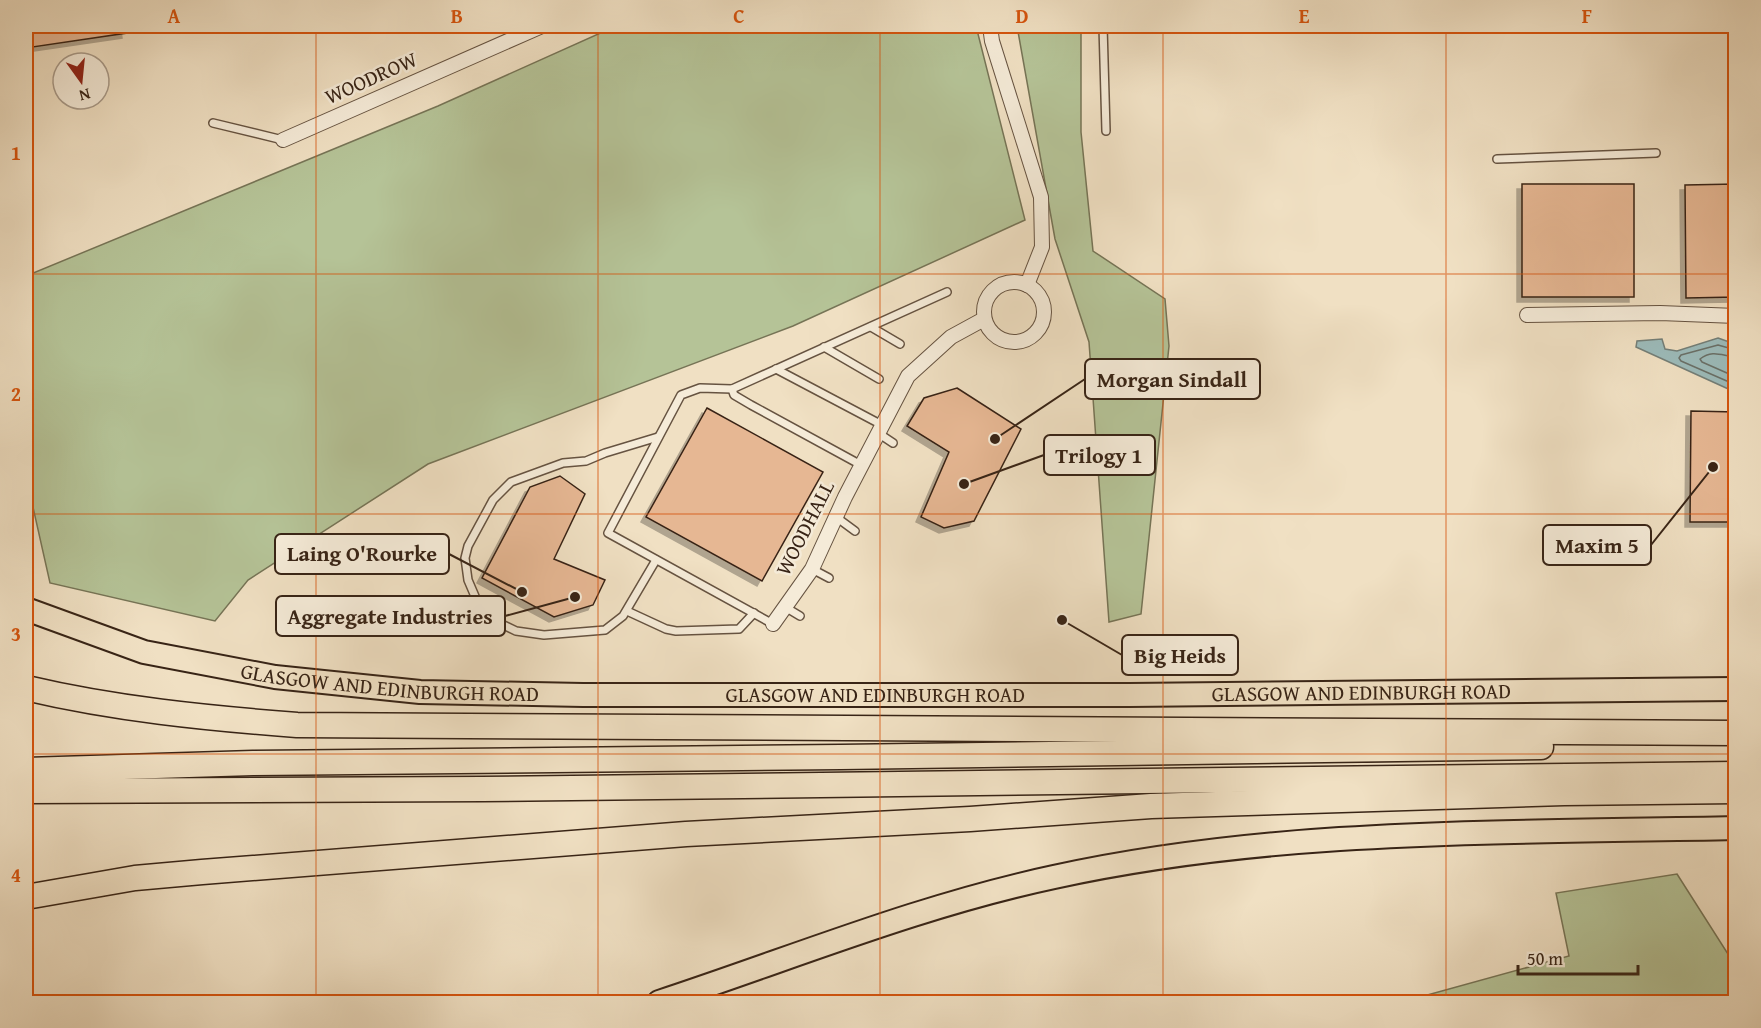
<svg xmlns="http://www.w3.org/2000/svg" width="1761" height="1028" font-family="'Gentium Book Plus',serif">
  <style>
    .green { fill: #b5c397; stroke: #767456; stroke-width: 1.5 }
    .water { fill: #9cbbba; stroke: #747f78; stroke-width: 1.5 }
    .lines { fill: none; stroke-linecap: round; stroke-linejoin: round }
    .shore { stroke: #6a7068; stroke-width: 1.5 }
    .building { fill: #e6b793; stroke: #382416; stroke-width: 1.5; filter: url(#shadow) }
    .service-casing { stroke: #665341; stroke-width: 10 }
    .minor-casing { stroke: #665341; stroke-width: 16 }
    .trunk-casing { stroke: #382416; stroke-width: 26 }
    .motorway-casing { stroke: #382416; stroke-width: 27 }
    .service { stroke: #f5ebd8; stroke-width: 7 }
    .minor { stroke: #f5ebd8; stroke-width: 14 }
    .trunk { stroke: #f0e0c3; stroke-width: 22 }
    .motorway { stroke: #f0e0c3; stroke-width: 24 }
    .grid { fill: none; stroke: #d6540d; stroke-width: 1.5; stroke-opacity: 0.55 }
    .labels { text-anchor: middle; stroke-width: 5; stroke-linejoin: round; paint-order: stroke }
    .street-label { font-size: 21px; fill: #382416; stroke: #f5ebd8 }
    .leader { fill: none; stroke: #382416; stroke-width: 2 }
    .callout-dot { fill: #382416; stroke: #f5ebd8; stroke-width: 2 }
    .callout { fill: #f5ebd8; stroke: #382416; stroke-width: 2 }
    .callout-label { font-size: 22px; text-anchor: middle; font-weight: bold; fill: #382416 }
    .neatline { fill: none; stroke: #d6540d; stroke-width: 2 }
    .grid-label { font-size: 20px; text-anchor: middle; font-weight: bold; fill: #d6540d }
  </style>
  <defs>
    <filter id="shadow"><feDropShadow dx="-5" dy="5" stdDeviation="0" flood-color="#0004"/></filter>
  </defs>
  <rect width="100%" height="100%" fill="#f0e0c3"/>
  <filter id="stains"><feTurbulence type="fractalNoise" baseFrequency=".00333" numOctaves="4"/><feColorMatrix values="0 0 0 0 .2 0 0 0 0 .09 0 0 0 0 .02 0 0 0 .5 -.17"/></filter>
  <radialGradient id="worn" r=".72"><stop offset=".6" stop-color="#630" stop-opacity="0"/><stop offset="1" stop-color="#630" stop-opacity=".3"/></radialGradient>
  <!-- green -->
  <g class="green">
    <path d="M616 26H976L1025 220 793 326 428 464 248 580 215 621 50 583 26 476V276L438 106Z"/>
    <path d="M1017 26H1081V132L1093 251 1165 299 1169 346 1141 614 1109 622 1089 342 1055 239Z"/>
    <path d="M1494 26H1701L1494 28Z"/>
    <path d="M1677 874 1735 965V1002H1402L1569 956 1556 893Z"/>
  </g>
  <!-- water -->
  <path class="water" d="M1718 338 1735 344V392L1636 347 1637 341 1662 339 1665 349 1677 351Z"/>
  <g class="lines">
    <!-- shore -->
    <g class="shore">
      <path d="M1736 350 1718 345 1681 355 1679 358 1681 361 1736 385"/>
      <path d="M1736 357C1722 356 1713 349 1700 359L1702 362 1736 377"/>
    </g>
  </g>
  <!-- building -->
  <g class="building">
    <path d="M26 26H126L127 33 26 48Z"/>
    <rect x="1522" y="184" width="112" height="113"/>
    <path d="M1736 184V297L1686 298 1685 185Z"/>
    <path d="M957 388 1021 429 974 521 944 528 921 517 949 452 907 426 924 398Z"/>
    <path d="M707 408 823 472 762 581 646 517Z"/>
    <path d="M1691 411 1736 412V522H1690Z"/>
    <path d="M560 476 585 494 554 559 605 580 593 605 554 617 482 578 530 487Z"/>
  </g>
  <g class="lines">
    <!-- service casing -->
    <g class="service-casing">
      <g id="service">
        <path d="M1103 26 1106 131"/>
        <path d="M416 29 419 26"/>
        <path d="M213 123 283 140"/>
        <path d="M1497 159 1656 153"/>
        <path d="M871 327 900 344"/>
        <path d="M824 347 879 379"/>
        <path d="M776 369 882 425"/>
        <path d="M732 389 700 388 681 395 608 533 773 624"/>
        <path d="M878 433 893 443"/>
        <path d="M861 465 751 405 734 395 732 389 947 292"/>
        <path d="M836 517 855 531"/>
        <path d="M656 560 623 616 605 630 544 635 516 631 489 618 480 608 468 580 465 558 468 546 493 500 511 482 563 463 586 461 605 453 658 437"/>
        <path d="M812 569 829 578"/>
        <path d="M785 607 800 616"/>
        <path d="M627 611 666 629 676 631 739 629 754 613"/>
      </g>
    </g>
    <!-- minor casing -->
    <g class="minor-casing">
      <g id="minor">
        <path d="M990 26 992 41 1041 197 1042 247 1027 285"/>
        <path d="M283 140 542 26"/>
        <circle cx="1014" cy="312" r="30"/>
        <path d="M1527 315 1660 313 1736 316"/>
        <path d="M773 624 812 569 845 497 908 376 951 337 984 319"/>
      </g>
    </g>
    <!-- trunk casing -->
    <g class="trunk-casing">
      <g id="trunk">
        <path id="s1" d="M26 609 144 652 275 677 420 692 583 695H1130L1736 689"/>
        <path d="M659 1002C790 959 918 906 1054 877 1277 828 1508 833 1736 828"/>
      </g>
    </g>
    <!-- motorway casing -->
    <g class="motorway-casing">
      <g id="motorway">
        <path d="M26 688C115 709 206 718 297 725L1736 733"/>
        <path d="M26 770 253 763 841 757 1541 747"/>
        <path d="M26 791 482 789 1736 774"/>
        <path d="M26 897 135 878 202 872 686 834 970 819 1151 806 1564 793 1736 791"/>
      </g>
    </g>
    <!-- service -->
    <use href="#service" class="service"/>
    <!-- minor -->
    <use href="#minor" class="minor"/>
    <!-- trunk -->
    <use href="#trunk" class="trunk"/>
    <!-- motorway -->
    <use href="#motorway" class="motorway"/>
  </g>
  <!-- grid -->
  <path class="grid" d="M316 26V1002M598 26V1002M880 26V1002M1163 26V1002M1446 26V1002M26 274H1736M26 514H1736M26 754H1736"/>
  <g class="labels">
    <!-- street labels -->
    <g class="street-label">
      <text transform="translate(371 78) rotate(-24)" y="7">WOODROW</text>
      <text transform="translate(805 528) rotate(-63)" y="7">WOODHALL</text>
      <text dy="7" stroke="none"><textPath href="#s1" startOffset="374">GLASGOW AND EDINBURGH ROAD</textPath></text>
      <text dy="7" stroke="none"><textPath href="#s1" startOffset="1346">GLASGOW AND EDINBURGH ROAD</textPath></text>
      <text dy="7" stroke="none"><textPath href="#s1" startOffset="860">GLASGOW AND EDINBURGH ROAD</textPath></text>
    </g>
  </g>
  <!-- callouts -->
  <path class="leader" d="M995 439L1085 379M964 484L1044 455M1713 467L1651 545M522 592L449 554M575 597L505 616M1062 620L1122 655"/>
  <g class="callout-dot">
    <circle cx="995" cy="439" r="6"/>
    <circle cx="964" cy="484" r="6"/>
    <circle cx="1713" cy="467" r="6"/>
    <circle cx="522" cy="592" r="6"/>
    <circle cx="575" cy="597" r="6"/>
    <circle cx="1062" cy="620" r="6"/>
  </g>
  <g class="callout">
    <rect x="1085" y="359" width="175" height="40" rx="6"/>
    <rect x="1044" y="435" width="111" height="40" rx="6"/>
    <rect x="1543" y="525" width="108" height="40" rx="6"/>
    <rect x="275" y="534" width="174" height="40" rx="6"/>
    <rect x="276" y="596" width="229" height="40" rx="6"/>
    <rect x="1122" y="635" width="116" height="40" rx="6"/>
  </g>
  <g class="callout-label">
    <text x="1172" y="387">Morgan Sindall</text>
    <text x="1099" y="463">Trilogy 1</text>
    <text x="1597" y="553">Maxim 5</text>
    <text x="362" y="561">Laing O'Rourke</text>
    <text x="390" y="624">Aggregate Industries</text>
    <text x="1180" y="663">Big Heids</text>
  </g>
  <!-- margin -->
  <rect width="1761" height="1028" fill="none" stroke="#f0e0c3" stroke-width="66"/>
  <!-- north arrow -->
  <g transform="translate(81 81) rotate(165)"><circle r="28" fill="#f5ebd8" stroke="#a99b8a" stroke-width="1.5"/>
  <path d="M0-4.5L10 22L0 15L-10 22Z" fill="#8f2418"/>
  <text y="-9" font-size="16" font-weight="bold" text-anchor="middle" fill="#382416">N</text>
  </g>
  <!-- scale -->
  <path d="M1518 965v9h120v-9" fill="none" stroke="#382416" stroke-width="3"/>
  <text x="1527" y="965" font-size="18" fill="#382416" stroke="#f5ebd8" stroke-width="4.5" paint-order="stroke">50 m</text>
  <rect x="33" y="33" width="1695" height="962" class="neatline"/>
  <g class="grid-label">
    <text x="174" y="23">A</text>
    <text x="457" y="23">B</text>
    <text x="739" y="23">C</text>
    <text x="1022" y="23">D</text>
    <text x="1304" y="23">E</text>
    <text x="1587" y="23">F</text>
    <text x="16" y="160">1</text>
    <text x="16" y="401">2</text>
    <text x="16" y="641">3</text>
    <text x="16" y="882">4</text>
  </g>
  <rect width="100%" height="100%" filter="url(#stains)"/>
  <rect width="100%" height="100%" fill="url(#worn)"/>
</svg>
